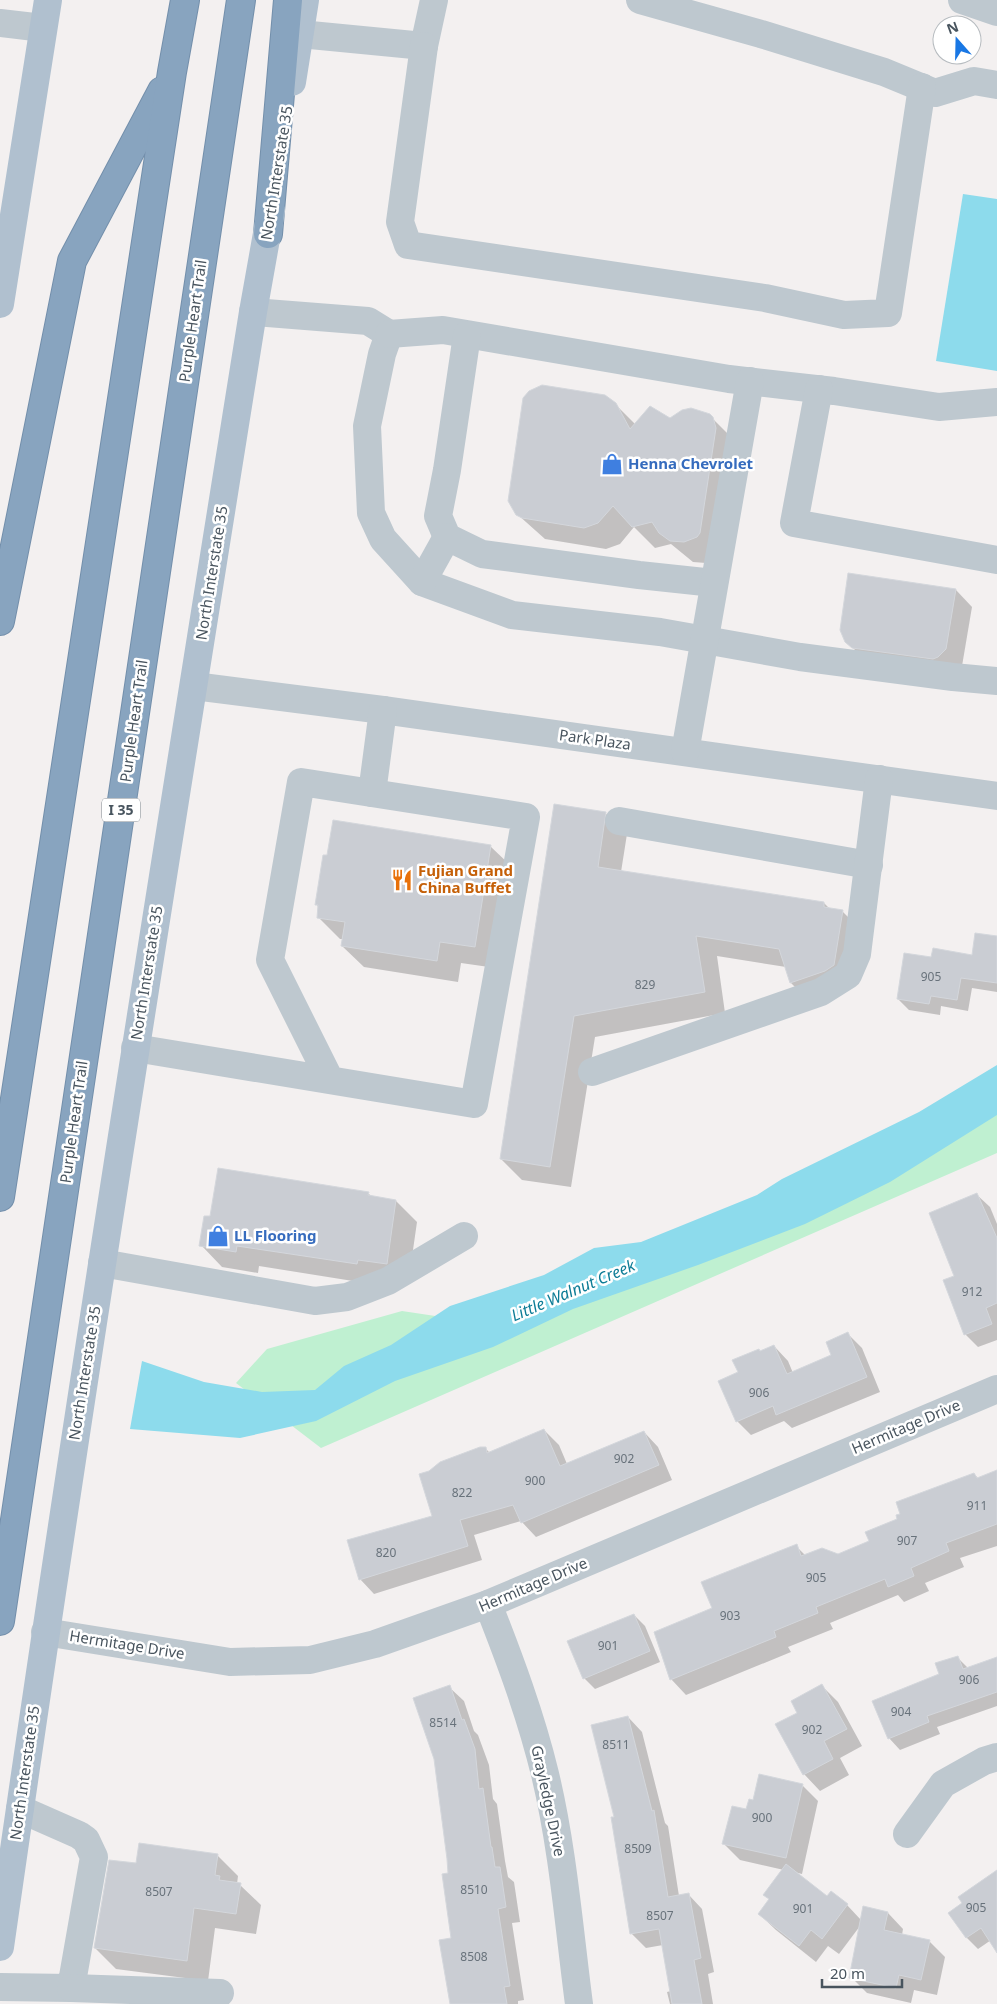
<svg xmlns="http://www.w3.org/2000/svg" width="997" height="2004" font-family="'Noto Sans',sans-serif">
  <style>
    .green { fill: #bff0d1 }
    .water { fill: #8ddbec }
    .shadow { fill: #0003 }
    .building { fill: #cacdd3; stroke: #d4d7dc }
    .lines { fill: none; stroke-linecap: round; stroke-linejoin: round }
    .highway-casing { stroke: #738fab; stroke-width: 30 }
    .minor { stroke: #bec8cf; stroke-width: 28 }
    .major { stroke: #b0c0cf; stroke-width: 28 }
    .highway { stroke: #88a4bf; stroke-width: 28 }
    .labels { text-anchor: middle; stroke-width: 5; stroke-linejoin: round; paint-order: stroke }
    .number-label { font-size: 12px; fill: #68727b }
    .shield { fill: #fff; stroke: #7f878e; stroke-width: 1 }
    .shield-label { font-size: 14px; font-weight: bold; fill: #48545e }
    .street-label { font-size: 15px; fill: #48545e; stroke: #fff }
    .shop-label { font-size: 15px; font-weight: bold; fill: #366cbe; stroke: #fff; text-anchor: start }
    .food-label { font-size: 15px; font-weight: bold; fill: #c56008; stroke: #fff; text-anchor: start }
    .water-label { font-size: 16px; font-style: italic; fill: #0d7c96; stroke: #fff }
  </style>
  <rect width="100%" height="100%" fill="#f3f0f0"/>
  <!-- green -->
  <path class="green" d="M997 1078V1153L321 1448 236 1383 267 1349 402 1311 442 1317 691 1231Z"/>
  <!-- water -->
  <g class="water">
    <path d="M963 194 997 199V371L936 361Z"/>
    <path d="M997 1065V1115L890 1182 805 1224 698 1265 573 1309 493 1347 395 1381 316 1421 240 1438 130 1429 142 1361 204 1382 262 1392 315 1390 344 1366 391 1345 450 1306 544 1275 594 1248 641 1242 757 1195 782 1179 919 1112Z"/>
  </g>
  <!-- shadow -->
  <g class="shadow">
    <path d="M615 404 636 425 670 419 712 418 734 440 706 563 693 562 671 544 655 548 634 527 620 544 606 549 545 539 517 514Z"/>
    <path d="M849 575 956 590 972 607 962 666 863 658 846 641Z"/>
    <path d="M605 813 627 834 621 872 824 903 830 909 842 911 863 932 812 1004 791 983 786 967 717 956 725 1013 595 1037 571 1187 522 1180 501 1159Z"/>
    <path d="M490 846 512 867 496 968 461 963 458 982 364 967 342 946 343 939H340L318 917 319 908 316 904Z"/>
    <path d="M997 937V992L972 988 968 1011 941 1006 940 1015 909 1010 898 999 932 959 973 956Z"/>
    <path d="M368 1193 372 1197 396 1201 417 1222 408 1285H378L259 1266 258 1273 222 1267 201 1245Z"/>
    <path d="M976 1194 990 1207 997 1224V1340L978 1347 965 1334 955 1276Z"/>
    <path d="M848 1334 862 1348 880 1392 792 1428 784 1421 751 1435 737 1421 739 1373 761 1352 774 1346 788 1361 793 1373 833 1356Z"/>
    <path d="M544 1430 559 1445 567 1464 644 1432 658 1447 672 1480 536 1537 521 1521 474 1535 482 1560 374 1594 360 1579 433 1517 485 1448 490 1453Z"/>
    <path d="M997 1472V1546L960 1558 964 1567 925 1583 929 1591 904 1602 898 1595 830 1623 833 1629 788 1647 791 1652 686 1695 671 1679 713 1609 796 1546 806 1556 838 1555 870 1541 899 1520 974 1474 979 1479Z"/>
    <path d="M634 1615 645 1626 660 1662 595 1689 584 1678Z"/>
    <path d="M957 1657 969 1669 997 1663V1706L937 1727 940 1734 900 1750 889 1738Z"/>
    <path d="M822 1686 838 1702 862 1746 840 1758 849 1775 820 1791 804 1774 799 1713Z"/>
    <path d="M449 1687 464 1701 474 1731 478 1735 489 1765 493 1799 497 1804 505 1861 508 1877 514 1882 520 1922 512 1923 524 2000 518 2001V2004H467L452 1939 449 1874Z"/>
    <path d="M628 1717 642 1732 665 1823 668 1826 679 1896 688 1894 702 1909 714 1972 708 1974 713 2004H670L667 1992 671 1991 663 1945 646 1948 631 1933 615 1818Z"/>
    <path d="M802 1785 818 1801 802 1874 794 1872 828 1898 847 1905 861 1920 888 1913 903 1929 902 1935 929 1941 945 1957 937 1995 914 1990 911 2003 867 1993 851 1977 860 1926 839 1954 828 1946 816 1962 776 1930 759 1914 770 1900 784 1870 740 1860 724 1844 754 1801Z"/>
    <path d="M217 1855 238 1876 237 1884 240 1885 261 1905 256 1934 215 1928 208 1981 116 1969 95 1948 137 1865Z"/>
    <path d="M997 1875V1936L978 1949 967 1938 950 1913Z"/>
  </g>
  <!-- building -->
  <g class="building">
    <path d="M542 385 605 395 616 403 630 429 650 406 670 418 682 410 691 408 710 414 713 417 716 428 700 533 697 537 684 542 670 541 659 533 652 522 632 527 613 506 598 523 584 528 522 518 516 515 508 501 523 398 529 391Z"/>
    <path d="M848 573 956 589 946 649 938 657 933 659 852 648 845 642 840 630Z"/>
    <path d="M554 804 606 812 598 867 824 902V907L843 910 834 965 825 971 790 983 779 949 696 936 705 992 574 1016 550 1167 500 1159Z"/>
    <path d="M333 820 491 845 475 947 440 942 437 961 341 946 345 922 317 918 318 905H315L323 855H327Z"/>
    <path d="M975 933 997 936V983L961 978 957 1000 931 996 929 1004 897 999 904 953 931 957 933 948 972 955Z"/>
    <path d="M218 1168 369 1192 368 1195 396 1200 387 1264 358 1260 357 1264 237 1246 236 1252 199 1246 204 1216H210Z"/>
    <path d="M977 1193 997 1238V1303L986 1308 992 1324 964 1335 943 1280 954 1276 929 1213Z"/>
    <path d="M848 1332 867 1377 776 1415 773 1406 736 1422 718 1381 738 1372 732 1360 759 1349 760 1351 774 1345 787 1374 831 1355 826 1342Z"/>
    <path d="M544 1429 560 1466 644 1431 659 1465 521 1523 513 1505 460 1520 468 1546 359 1580 347 1540 432 1516 419 1474 429 1471 440 1462 480 1447H486L487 1453Z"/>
    <path d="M997 1470V1524L946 1543 949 1551 911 1568 914 1576 888 1587 885 1579 816 1607 818 1613 774 1631 776 1637 670 1680 654 1632 712 1608 701 1582 797 1544 801 1556 822 1548 838 1554 869 1541 865 1532 897 1519 896 1515 900 1514 896 1502 974 1473 977 1478Z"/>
    <path d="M634 1614 650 1651 583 1679 567 1641Z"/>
    <path d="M958 1656 963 1669 997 1657V1692L927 1716 929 1722 888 1739 872 1701 939 1674 935 1663Z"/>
    <path d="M822 1684 847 1729 824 1741 833 1759 803 1775 775 1724 797 1713 791 1701Z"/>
    <path d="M450 1685 462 1720 464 1719 475 1749 479 1789 483 1788 491 1847H492L495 1867H500L506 1907 498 1909 510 1986 504 1987 507 2004H450L439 1940 451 1938 442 1874 448 1873 447 1859 434 1759 413 1698Z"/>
    <path d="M628 1716 652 1811 654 1810 668 1897 689 1893 701 1958 694 1960 702 2004H672L659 1929 630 1934 611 1817H614L591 1725Z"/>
    <path d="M759 1774 803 1784 786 1858 722 1844 732 1806 746 1809 749 1799 753 1800Z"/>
    <path d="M139 1843 218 1854 215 1875 220 1876 219 1880 241 1883 236 1914 194 1908 187 1961 94 1948 109 1860 136 1863Z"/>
    <path d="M786 1864 827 1896 831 1891 848 1904 822 1939 811 1930 799 1946 758 1914 769 1899 763 1895Z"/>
    <path d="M997 1870V1953L981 1928 966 1938 948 1913 962 1903 958 1897Z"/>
    <path d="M863 1906 888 1912 884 1930 930 1940 921 1980 899 1975 896 1988 849 1978Z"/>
  </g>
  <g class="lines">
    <!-- highway casing -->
    <g class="highway-casing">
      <g id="highway">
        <path d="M268 234 288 0"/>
        <path d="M0 621 72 261 162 91"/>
        <path d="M0 1197 172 72 185 0"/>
        <path d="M0 1621 241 0"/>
      </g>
    </g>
    <!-- minor -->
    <g class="minor">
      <path d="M640 0 761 34 884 72 935 93 974 81 997 85"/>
      <path d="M962 0 997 12"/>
      <path d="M0 23 43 28"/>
      <path d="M300 34 424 46 434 0"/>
      <path d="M424 46 400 222 408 245 765 298 844 315 888 313 922 87"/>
      <path d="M253 312 368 321 389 334 382 354 367 426 371 513 383 539 422 582 512 615 660 632 800 657 953 677 997 681"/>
      <path d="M389 334 443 330 729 379 834 391 939 407 997 402"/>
      <path d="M467 335 447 470 438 516 447 537 482 554 639 575 714 583"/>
      <path d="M819 389 794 523 997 560"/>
      <path d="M422 582 447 537"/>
      <path d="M194 686 383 710 997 796"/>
      <path d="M685 752 750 381"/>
      <path d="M372 793 383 710"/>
      <path d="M619 821 869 865"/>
      <path d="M135 1048 474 1104 526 817 301 782 270 960 330 1080"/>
      <path d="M592 1072 821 992 848 975 857 954 879 779"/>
      <path d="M102 1263 315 1301 347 1297 388 1281 464 1236"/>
      <path d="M488 1604C510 1660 531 1716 545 1774 563 1849 569 1928 579 2004"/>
      <path d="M45 1632 230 1662 310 1660 375 1644 488 1604 997 1389"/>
      <path d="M907 1834 943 1784 984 1761 997 1757"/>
      <path d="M0 1987 71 1988 94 1857 86 1840 79 1835 20 1809"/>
      <path d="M71 1988 220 1993"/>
    </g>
    <!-- major -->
    <g class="major">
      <path d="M292 82 305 0"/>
      <path d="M0 304 48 0"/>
      <path d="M0 1947C78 1401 166 856 253 312L271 211"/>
    </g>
    <!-- highway -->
    <use href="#highway" class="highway"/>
  </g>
  <!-- icons -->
  <defs>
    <g id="shop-bare" transform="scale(1.725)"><path d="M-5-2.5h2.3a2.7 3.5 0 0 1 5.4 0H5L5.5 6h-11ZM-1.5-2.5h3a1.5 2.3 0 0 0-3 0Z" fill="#3f7fe0" stroke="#fff" stroke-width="2.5" paint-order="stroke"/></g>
    <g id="restaurant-bare" transform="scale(1.725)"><path d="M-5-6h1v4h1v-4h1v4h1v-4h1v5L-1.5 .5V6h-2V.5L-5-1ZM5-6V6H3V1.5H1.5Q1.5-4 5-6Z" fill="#e8710a" stroke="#fff" stroke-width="2.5" paint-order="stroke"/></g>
  </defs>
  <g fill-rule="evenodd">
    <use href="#shop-bare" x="612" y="464"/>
    <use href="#restaurant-bare" x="402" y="880"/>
    <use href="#shop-bare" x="218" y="1236"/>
  </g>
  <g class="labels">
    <!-- number labels -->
    <g class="number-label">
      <text x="931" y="981">905</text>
      <text x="645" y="989">829</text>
      <text x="972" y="1296">912</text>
      <text x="759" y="1397">906</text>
      <text x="624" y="1463">902</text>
      <text x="535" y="1485">900</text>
      <text x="462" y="1497">822</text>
      <text x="977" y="1510">911</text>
      <text x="907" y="1545">907</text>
      <text x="386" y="1557">820</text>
      <text x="816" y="1582">905</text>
      <text x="730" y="1620">903</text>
      <text x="608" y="1650">901</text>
      <text x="969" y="1684">906</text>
      <text x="901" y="1716">904</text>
      <text x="443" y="1727">8514</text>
      <text x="812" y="1734">902</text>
      <text x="616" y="1749">8511</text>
      <text x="762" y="1822">900</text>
      <text x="638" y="1853">8509</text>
      <text x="474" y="1894">8510</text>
      <text x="159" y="1896">8507</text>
      <text x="976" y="1912">905</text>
      <text x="803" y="1913">901</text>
      <text x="660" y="1920">8507</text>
      <text x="474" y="1961">8508</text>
    </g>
    <!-- shield labels -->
    <rect class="shield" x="102" y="798.5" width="38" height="23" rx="4"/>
    <g class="shield-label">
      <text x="121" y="815">I 35</text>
    </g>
    <!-- street labels -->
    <g class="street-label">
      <text transform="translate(277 173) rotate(-81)" y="5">North Interstate 35</text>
      <text transform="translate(193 321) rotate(-82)" y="5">Purple Heart Trail</text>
      <text transform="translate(212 573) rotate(-81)" y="5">North Interstate 35</text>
      <text transform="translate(134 721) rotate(-82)" y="5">Purple Heart Trail</text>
      <text transform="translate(595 740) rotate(8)" y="5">Park Plaza</text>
      <text transform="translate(147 973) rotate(-81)" y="5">North Interstate 35</text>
      <text transform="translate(74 1122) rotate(-82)" y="5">Purple Heart Trail</text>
      <text transform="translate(85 1373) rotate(-81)" y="5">North Interstate 35</text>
      <text transform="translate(906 1427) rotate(-23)" y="5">Hermitage Drive</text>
      <text transform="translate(533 1585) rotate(-23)" y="5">Hermitage Drive</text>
      <text transform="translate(127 1645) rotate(9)" y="5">Hermitage Drive</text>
      <text transform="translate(25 1773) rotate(-82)" y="5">North Interstate 35</text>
      <text transform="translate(548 1801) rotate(78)" y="5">Grayledge Drive</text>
    </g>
    <!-- shop labels -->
    <g class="shop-label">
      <text x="628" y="469">Henna Chevrolet</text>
      <text x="234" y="1241">LL Flooring</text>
    </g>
    <!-- food labels -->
    <g class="food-label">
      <text x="418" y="876">Fujian Grand<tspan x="418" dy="17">China Buffet</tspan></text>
    </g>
    <!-- water labels -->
    <g class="water-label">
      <text transform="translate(573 1290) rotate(-23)" y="6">Little Walnut Creek</text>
    </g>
  </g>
  <!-- north arrow -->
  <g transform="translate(957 40) rotate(340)"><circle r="24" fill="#ffffff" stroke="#b6bbbf"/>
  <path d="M0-4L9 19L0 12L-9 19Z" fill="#1977e4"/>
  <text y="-8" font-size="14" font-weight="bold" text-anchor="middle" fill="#48545e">N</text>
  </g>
  <!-- scale -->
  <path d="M822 1979v8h80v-8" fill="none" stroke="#48545e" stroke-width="2.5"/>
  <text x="830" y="1979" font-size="15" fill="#48545e" stroke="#ffffff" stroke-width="4" paint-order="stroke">20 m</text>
</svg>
